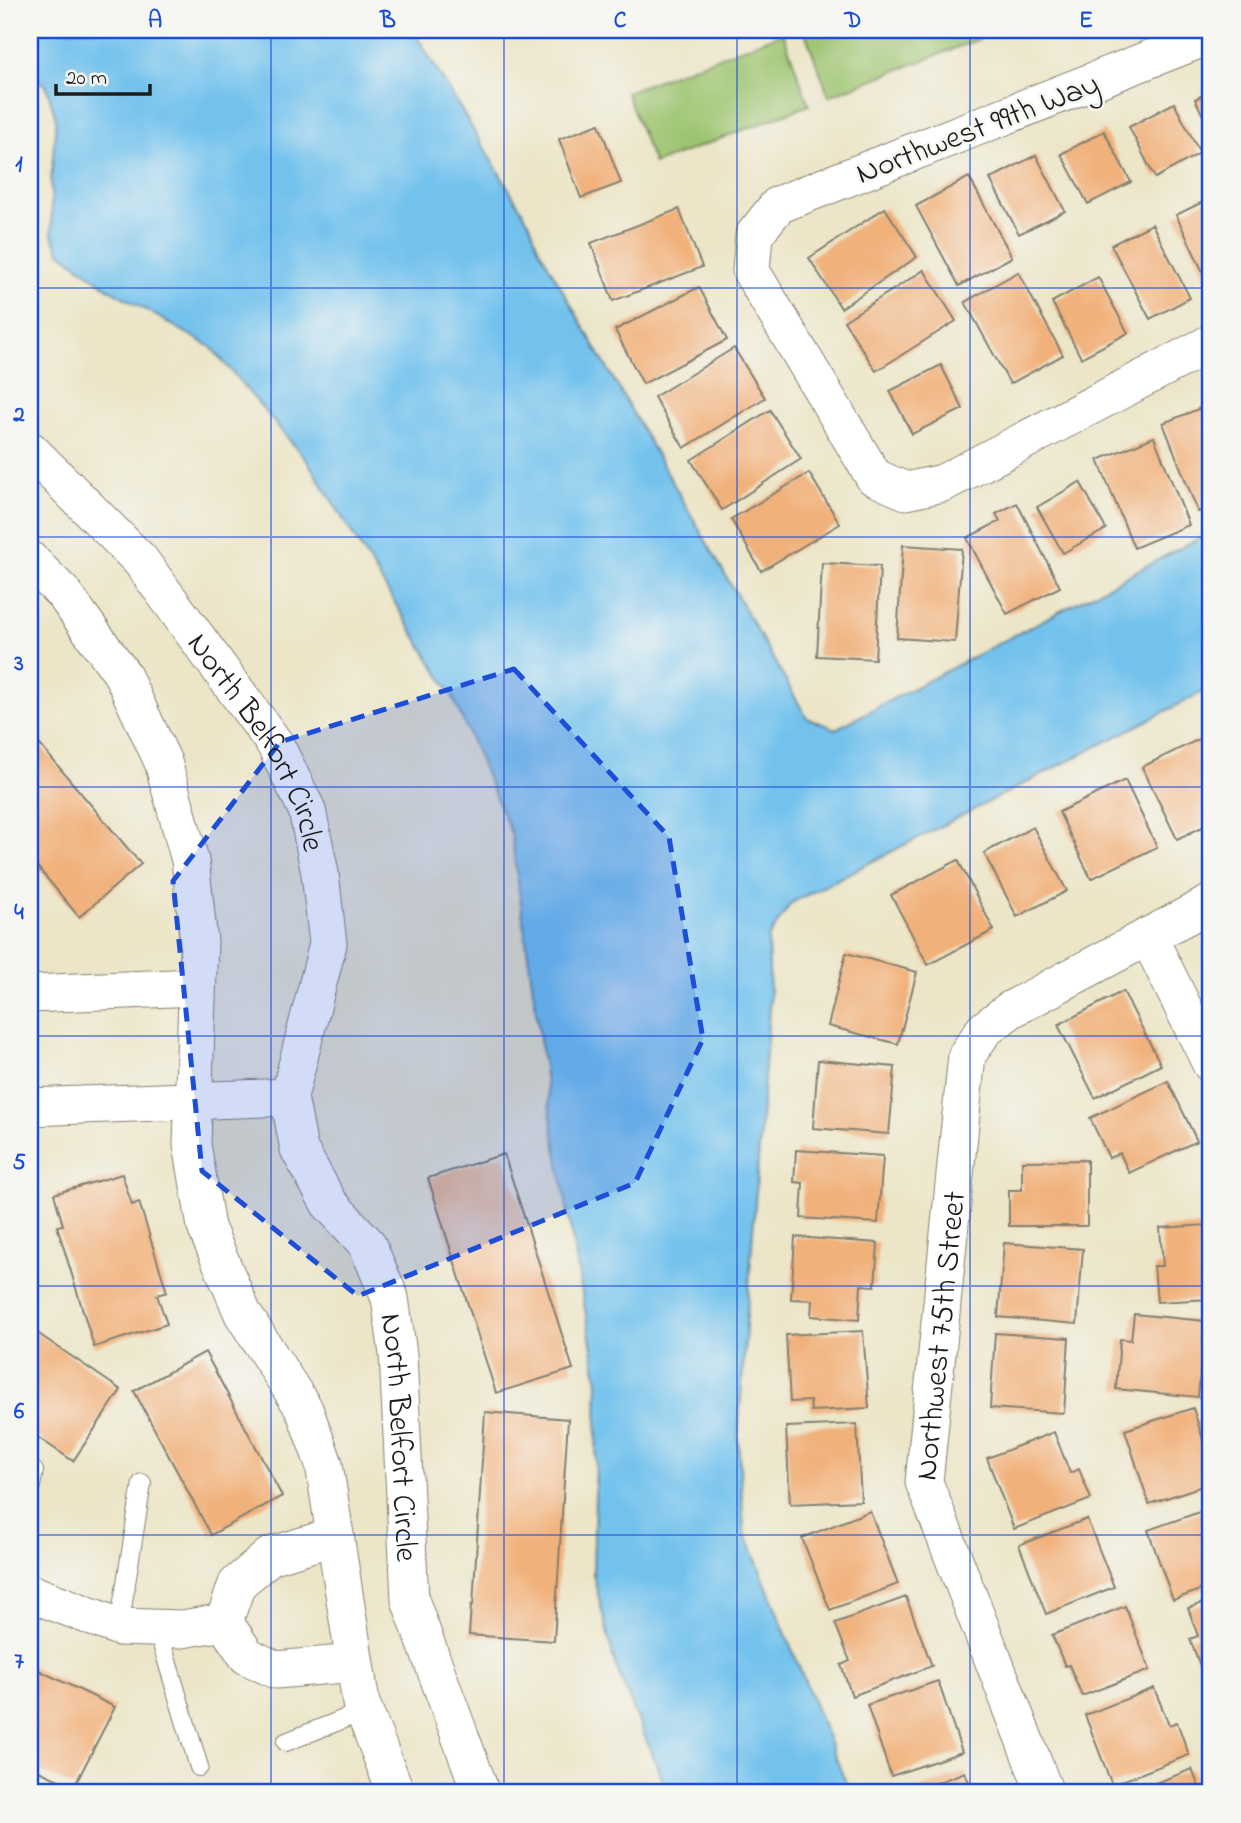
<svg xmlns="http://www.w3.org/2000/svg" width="1241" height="1823" font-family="'Indie Flower',sans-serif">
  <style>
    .green { fill: #9dc470; stroke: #5c7046; stroke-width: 2 }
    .water { fill: #73c2ed; stroke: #486f84; stroke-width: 2 }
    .building { fill: #f1b17a }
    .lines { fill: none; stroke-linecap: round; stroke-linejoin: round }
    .lane-casing { stroke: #848072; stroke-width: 20 }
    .street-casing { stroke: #848072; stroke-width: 39 }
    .lane { stroke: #fff; stroke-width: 18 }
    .street { stroke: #fff; stroke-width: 37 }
    .marked { fill: #1d4ed8; fill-opacity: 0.2; stroke: #1d4ed8; stroke-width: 5; stroke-dasharray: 14 9; stroke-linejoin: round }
    .grid { fill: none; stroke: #1d4ed8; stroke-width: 2; stroke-opacity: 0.55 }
    .labels { text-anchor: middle; stroke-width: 5; stroke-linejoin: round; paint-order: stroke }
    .street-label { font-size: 32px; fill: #1c1c1c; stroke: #f6f6f2 }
    .neatline { fill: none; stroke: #1d4ed8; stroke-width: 2.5 }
    .grid-label { font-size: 23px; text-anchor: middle; font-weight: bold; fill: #1d4ed8 }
  </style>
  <rect width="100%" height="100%" fill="#f6f6f2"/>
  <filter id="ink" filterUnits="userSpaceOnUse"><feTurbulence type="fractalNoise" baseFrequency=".0143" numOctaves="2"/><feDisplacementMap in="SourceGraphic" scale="14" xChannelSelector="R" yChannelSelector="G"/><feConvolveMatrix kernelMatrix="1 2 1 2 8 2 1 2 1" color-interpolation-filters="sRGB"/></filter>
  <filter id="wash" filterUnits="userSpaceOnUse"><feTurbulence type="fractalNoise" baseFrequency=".00686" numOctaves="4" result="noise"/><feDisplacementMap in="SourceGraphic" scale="28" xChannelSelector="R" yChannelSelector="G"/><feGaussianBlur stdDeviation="1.57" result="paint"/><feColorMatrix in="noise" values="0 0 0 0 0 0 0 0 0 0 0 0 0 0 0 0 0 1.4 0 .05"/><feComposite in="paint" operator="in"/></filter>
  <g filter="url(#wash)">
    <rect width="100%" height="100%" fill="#ece5c7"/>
    <!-- green -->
    <g class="green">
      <path d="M804 30H982L985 37 829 96Z"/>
      <path d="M783 33 809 105 654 164 626 92Z"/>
    </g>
    <!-- water -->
    <path class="water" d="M30 30H413L530 224 538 247 807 718 836 729 1211 532V688L791 903 768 938 770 996 738 1437 744 1530 850 1793H668L615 1664 593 1574 598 1382 551 1118 511 833 453 697 308 462 211 347 109 289 60 252 52 235 51 182 56 119 46 85 30 76Z"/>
    <g id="blocks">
      <!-- building -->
      <g class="building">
        <path d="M1211 91V132L1195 99Z"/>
        <path d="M1174 103 1200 153 1155 178 1129 127Z"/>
        <path d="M599 124 621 183 581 198 559 139Z"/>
        <path d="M1104 131 1131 182 1088 204 1061 154Z"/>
        <path d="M1036 155 1065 211 1019 234 990 179Z"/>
        <path d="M969 177 1012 257 959 286 916 206Z"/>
        <path d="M1211 198V289L1176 215Z"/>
        <path d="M885 208 917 257 841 308 809 258Z"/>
        <path d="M679 209 702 267 613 301 591 243Z"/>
        <path d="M1152 224 1190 298 1150 319 1111 245Z"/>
        <path d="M924 270 956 321 876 371 844 321Z"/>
        <path d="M1018 272 1063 355 1010 384 965 302Z"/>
        <path d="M1098 277 1128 333 1081 358 1052 302Z"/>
        <path d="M699 287 727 340 643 384 615 330Z"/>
        <path d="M734 348 765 398 684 448 654 397Z"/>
        <path d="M941 365 963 409 912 434 890 391Z"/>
        <path d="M1211 404V507L1198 512 1163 423Z"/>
        <path d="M770 410 801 459 722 510 691 460Z"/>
        <path d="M1154 437 1189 525 1134 548 1098 460Z"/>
        <path d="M809 473 840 524 761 571 731 519Z"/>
        <path d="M1080 482 1106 529 1063 553 1037 507Z"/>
        <path d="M1017 503 1060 587 1007 614 967 538 1000 521 996 514Z"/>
        <path d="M903 545 962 549 955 642 897 638Z"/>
        <path d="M822 563 880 566 875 659 817 656Z"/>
        <path d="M1201 738 1211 759V823L1177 839 1142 767Z"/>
        <path d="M35 739 141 864 79 917 30 858V743Z"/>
        <path d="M1125 780 1157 847 1091 879 1059 812Z"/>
        <path d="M1033 827 1067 891 1017 917 984 853Z"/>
        <path d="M958 860 994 930 928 965 891 895Z"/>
        <path d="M846 953 917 972 898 1044 828 1026Z"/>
        <path d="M1123 991 1161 1065 1095 1098 1058 1025Z"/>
        <path d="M818 1060 895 1067 889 1134 813 1128Z"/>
        <path d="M1168 1081 1197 1141 1129 1173 1120 1153 1109 1158 1090 1118Z"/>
        <path d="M796 1150 883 1156 878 1223 801 1218 803 1183 794 1182Z"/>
        <path d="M504 1154 573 1369 496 1393 428 1178Z"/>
        <path d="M1087 1160V1226H1009V1190H1022V1161Z"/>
        <path d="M122 1174 132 1205 139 1202 167 1292 157 1295 167 1324 94 1347 57 1226 63 1225 54 1194Z"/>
        <path d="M1208 1225 1211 1299 1157 1302 1154 1266H1163L1160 1228Z"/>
        <path d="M795 1237 878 1243 875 1286 861 1285 859 1320 811 1316 812 1300 791 1299Z"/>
        <path d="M1004 1243 1083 1249 1077 1324 998 1317Z"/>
        <path d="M1134 1314 1205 1321 1198 1397 1116 1389 1120 1339 1131 1340Z"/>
        <path d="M30 1328 121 1390 73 1461 30 1432Z"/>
        <path d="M863 1331 869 1408 811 1411 810 1401 790 1402 786 1335Z"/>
        <path d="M995 1333 1069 1338 1064 1413 990 1408Z"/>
        <path d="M205 1352 282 1496 211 1535 134 1391Z"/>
        <path d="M1193 1408 1211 1464V1483L1149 1504 1125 1430Z"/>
        <path d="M485 1412 568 1419 554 1641 469 1635 471 1605H473Z"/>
        <path d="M857 1424 861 1501 790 1504 786 1427Z"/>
        <path d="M1054 1432 1070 1473 1079 1469 1091 1499 1014 1529 987 1458Z"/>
        <path d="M1211 1508V1586L1173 1600 1148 1530Z"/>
        <path d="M870 1511 898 1584 830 1610 802 1538Z"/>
        <path d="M1087 1519 1114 1587 1046 1614 1019 1545Z"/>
        <path d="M906 1597 932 1666 852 1696 841 1665 850 1661 835 1623Z"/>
        <path d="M1211 1600V1682L1207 1684 1190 1639 1198 1636 1188 1608Z"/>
        <path d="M1125 1606 1150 1670 1082 1696 1069 1665 1065 1666 1052 1635Z"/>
        <path d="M30 1666 115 1707 74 1787 30 1767Z"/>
        <path d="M938 1681 962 1752 891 1776 867 1705Z"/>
        <path d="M1154 1688 1169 1725 1177 1722 1189 1755 1112 1785 1085 1715Z"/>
        <path d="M1192 1769 1201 1793H1130Z"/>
        <path d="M965 1772 973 1793H910Z"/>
      </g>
    </g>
  </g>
  <g filter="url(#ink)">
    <use href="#blocks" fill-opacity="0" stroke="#848072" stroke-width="2"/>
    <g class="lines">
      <!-- lane casing -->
      <g class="lane-casing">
        <g id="lane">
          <path d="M30 1491 34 1471"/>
          <path d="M119 1627 142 1483"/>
          <path d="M157 1628 199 1767"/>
          <path d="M286 1742 364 1711"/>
        </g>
      </g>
      <!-- street casing -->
      <g class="street-casing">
        <g id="street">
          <path d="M1211 35 778 205 754 235 751 271 874 477 906 491 943 483 1211 343"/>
          <path id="s1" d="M30 450 140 560 275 744 307 810 320 873 328 944 289 1097 299 1149 329 1203 367 1244 390 1298 398 1354 410 1600 481 1793"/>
          <path d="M30 560 64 594 122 674 163 762 190 860 199 942 192 1144 206 1227 243 1314 304 1409 324 1464 361 1703 396 1793"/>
          <path d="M1148 936 1211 1064"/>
          <path d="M30 994 197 987"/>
          <path d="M30 1107 289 1097"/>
          <path d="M30 1593 119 1627 182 1629 224 1622"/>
          <path d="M224 1622 247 1656 276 1670 354 1663"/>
          <path d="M224 1622 237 1584 270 1556 335 1536"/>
          <path id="s2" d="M1045 1793 924 1482 967 1055 984 1030 1010 1010 1211 903"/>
        </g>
      </g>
      <!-- lane -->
      <use href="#lane" class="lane"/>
      <!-- street -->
      <use href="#street" class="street"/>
    </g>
  </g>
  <!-- marked area -->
  <path class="marked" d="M514 669 669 837 703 1039 635 1183 358 1296 202 1171 173 881 280 742Z"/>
  <!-- grid -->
  <path class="grid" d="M271 30V1793M504 30V1793M737 30V1793M970 30V1793M30 288H1211M30 537H1211M30 787H1211M30 1036H1211M30 1286H1211M30 1535H1211"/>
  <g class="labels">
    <!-- street labels -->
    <g class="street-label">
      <text transform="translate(977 127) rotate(-21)" y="11">Northwest 99th Way</text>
      <text dy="11" stroke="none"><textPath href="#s1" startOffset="374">North Belfort Circle</textPath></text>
      <text dy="11" stroke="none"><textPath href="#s2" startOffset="481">Northwest 75th Street</textPath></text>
      <text dy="11" stroke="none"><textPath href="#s1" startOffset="1120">North Belfort Circle</textPath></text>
    </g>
  </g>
  <!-- margin -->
  <rect width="1241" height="1823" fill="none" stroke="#f6f6f2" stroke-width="77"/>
  <!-- scale -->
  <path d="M56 84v10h94v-10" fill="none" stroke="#1c1c1c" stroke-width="3.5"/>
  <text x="66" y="84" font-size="21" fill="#1c1c1c" stroke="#f6f6f2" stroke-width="5" paint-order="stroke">20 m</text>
  <rect x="38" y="38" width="1164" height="1746" class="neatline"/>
  <g class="grid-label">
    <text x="155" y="27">A</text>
    <text x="388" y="27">B</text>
    <text x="620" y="27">C</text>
    <text x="853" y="27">D</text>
    <text x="1086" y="27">E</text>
    <text x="19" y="171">1</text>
    <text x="19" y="421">2</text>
    <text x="19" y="670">3</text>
    <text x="19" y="919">4</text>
    <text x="19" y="1169">5</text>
    <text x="19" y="1418">6</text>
    <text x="19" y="1668">7</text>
  </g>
</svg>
